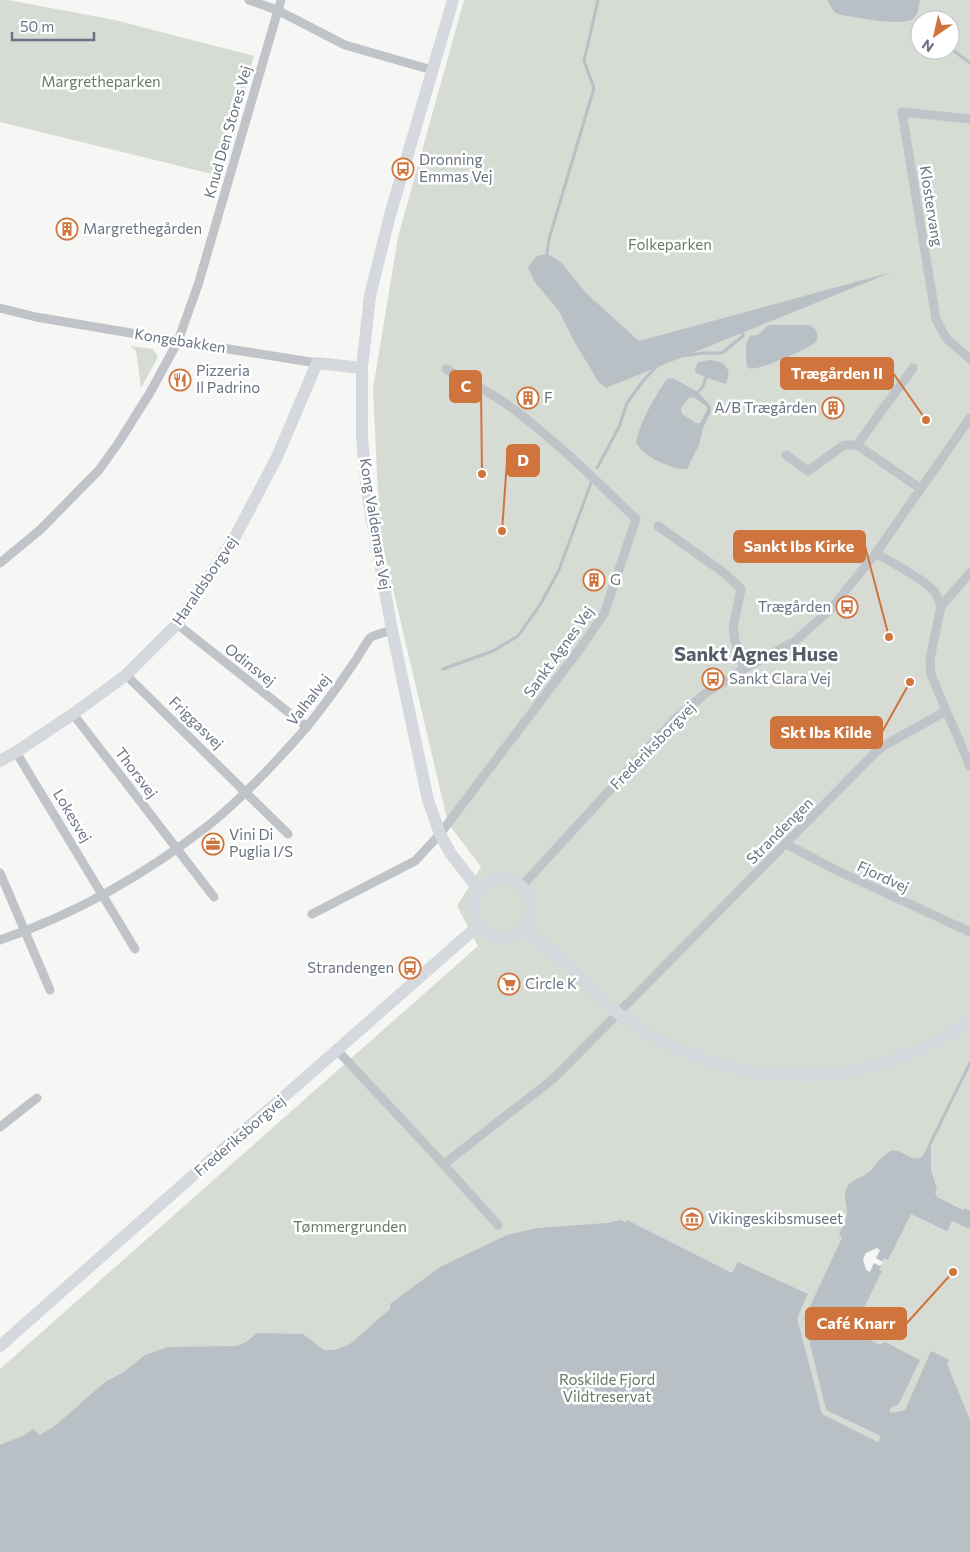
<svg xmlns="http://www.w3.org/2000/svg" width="970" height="1552" font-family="Commissioner,sans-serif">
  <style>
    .green { fill: #d6dbd4; fill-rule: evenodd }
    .water { fill: #b8c0c6; fill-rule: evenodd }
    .pier { fill: #f6f7f4 }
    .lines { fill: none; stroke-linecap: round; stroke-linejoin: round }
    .stream { stroke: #b8c0c6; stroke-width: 3 }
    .street { stroke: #c0c3c7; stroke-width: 9 }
    .secondary { stroke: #d5d8dc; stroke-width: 12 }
    .labels { text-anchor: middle; stroke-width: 5; stroke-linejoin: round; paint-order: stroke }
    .park-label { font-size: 15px; fill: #687a67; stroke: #fff }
    .street-label { font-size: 15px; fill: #697382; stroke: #fff }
    .poi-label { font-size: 15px; fill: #697382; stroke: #fff; text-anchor: start }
    .district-label { font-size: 20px; font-weight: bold; fill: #565d68; stroke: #fff }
    .leader { fill: none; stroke: #cf743c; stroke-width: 2 }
    .callout-dot { fill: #cf743c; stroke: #fff; stroke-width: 2 }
    .callout { fill: #cf743c; stroke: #cf743c; stroke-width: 2 }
    .callout-label { font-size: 16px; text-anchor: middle; font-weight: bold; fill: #fff }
  </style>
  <rect width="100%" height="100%" fill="#f6f7f4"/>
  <!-- green -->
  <g class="green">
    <path d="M0 0H8L115 20 254 56 220 176 0 122Z"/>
    <path d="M464 0H970V1552H0V1369L478 946 457 906 481 867 448 823 380 534 373 389 398 237ZM920 20H950V50H920Z"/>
    <path d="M130 346 153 349 158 357 141 388 136 351Z"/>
  </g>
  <!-- water -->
  <g class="water">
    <path d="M827 0H920C919 7 918 17 911 20 898 26 856 17 841 15L834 12Z"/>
    <path d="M547 254 561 262 586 293 639 341 892 272 606 388 598 381 575 343 559 311 534 281 528 267 537 256Z"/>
    <path d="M769 325H810C817 329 818 333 817 341 808 349 767 367 755 368 750 369 751 369 747 367 746 357 744 343 751 335 760 338 762 328 769 325Z"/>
    <path d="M710 360C724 361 733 368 726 384L713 380 696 373 695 369 698 362Z"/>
    <path d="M673 378 698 392 711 406V412L703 428 699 445 687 469C671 470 645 457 636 443 640 422 655 396 667 379ZM694 397 707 407V410L700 423H696L682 414 681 408 689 398Z"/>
    <path d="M929 1146 931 1148V1170L937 1189 935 1192 937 1197 963 1210 965 1208 970 1211V1229L952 1221 947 1231 911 1214 888 1260 884 1258 879 1270 882 1271 854 1328 855 1333 880 1345 885 1342 920 1360 899 1404 890 1408V1412L892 1413 905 1410 931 1351 949 1360 947 1364 970 1420V1552H0V1445L25 1435 33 1429 40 1435 56 1425 105 1382 124 1372 145 1355 168 1347 237 1346 246 1342 257 1333 303 1334 324 1350H335L350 1344 390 1309V1304L440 1267 507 1235 537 1228 607 1223 620 1220 626 1222 627 1220 732 1273 738 1262 808 1294 797 1318 822 1414 878 1442 881 1438 879 1435 826 1410 804 1319 842 1238 839 1235C841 1229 846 1221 847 1214 847 1202 840 1190 852 1182 857 1178 864 1176 869 1172 876 1166 881 1155 891 1151 901 1148 911 1162 920 1158 924 1156 925 1149 929 1146Z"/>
  </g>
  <!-- pier -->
  <path class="pier" d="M877 1248 880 1250 876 1258 883 1262 880 1266 874 1263 870 1272 866 1270 863 1259 866 1253Z"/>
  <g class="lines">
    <!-- stream -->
    <g class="stream">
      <path d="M932 17 933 20"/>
      <path d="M950 48 970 63"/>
      <path d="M547 254 549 239 594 88 584 61 598 0"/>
      <path d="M682 356 703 353H722L743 336V329"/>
      <path d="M698 392 702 388 706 378"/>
      <path d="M597 468 619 427 627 403 643 381 658 365"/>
      <path d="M443 669 493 651 518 636 540 605 559 570 591 483"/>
      <path d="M929 1146 970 1063"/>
    </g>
    <!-- street -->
    <g class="street">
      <path d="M249 0 277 10 345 45 432 70"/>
      <path d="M970 119 902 112 936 319 946 338 970 359"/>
      <path d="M0 308 36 317 178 341 317 363"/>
      <path d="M857 445 921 489"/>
      <path d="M786 455 808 471 844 445H857L913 368"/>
      <path d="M658 526 723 572 741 589 733 627 735 641 744 669"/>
      <path d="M876 553C892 563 922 578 934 591 937 595 939 601 941 606L930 659 931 675 970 766"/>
      <path d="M0 563 41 529 99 470 119 442 151 391 178 341 198 285 281 0"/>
      <path d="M941 606 970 573"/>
      <path d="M177 624 307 727"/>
      <path d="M126 675 288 834"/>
      <path d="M73 714 214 897"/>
      <path d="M16 752 135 949"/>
      <path d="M786 844 836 870 970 932"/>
      <path d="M0 873 50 990"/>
      <path d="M521 887 674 720 706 693 744 669 795 641 830 610 876 553 970 418"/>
      <path d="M312 914 415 861 440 834 579 650 604 614 636 519C600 484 564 449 525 418 501 398 473 384 446 369"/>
      <path d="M0 940C76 914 146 874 209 825 244 797 277 761 306 728 322 708 337 688 351 667 358 658 363 647 370 638L373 636 392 630"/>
      <path d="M337 1050 436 1156 498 1225"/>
      <path d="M0 1127 37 1098"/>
      <path d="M444 1164 553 1079 875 753 885 745 946 711"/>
    </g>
    <!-- secondary -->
    <g class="secondary">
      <path d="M453 0 390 215 370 296 362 368V438L367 492 392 630 428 800 440 834 451 854 480 891"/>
      <path d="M0 761 16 752 73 714 126 675 177 624 235 537 277 457 317 363 362 368"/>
      <circle cx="502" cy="908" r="29"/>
      <path d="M524 927C547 947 569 968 591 988 600 997 609 1007 619 1014 703 1076 809 1094 906 1055 929 1047 949 1034 970 1022"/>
      <path d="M0 1346 240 1134 287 1094 479 925"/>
    </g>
  </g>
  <!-- icons -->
  <defs>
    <g id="bus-ring" transform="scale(1.125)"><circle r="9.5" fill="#fff" stroke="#cf743c" stroke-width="1.5"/><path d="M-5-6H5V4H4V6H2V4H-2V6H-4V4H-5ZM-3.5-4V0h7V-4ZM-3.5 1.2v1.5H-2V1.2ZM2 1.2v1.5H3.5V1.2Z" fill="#cf743c"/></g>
    <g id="building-ring" transform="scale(1.125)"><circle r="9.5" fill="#fff" stroke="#cf743c" stroke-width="1.5"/><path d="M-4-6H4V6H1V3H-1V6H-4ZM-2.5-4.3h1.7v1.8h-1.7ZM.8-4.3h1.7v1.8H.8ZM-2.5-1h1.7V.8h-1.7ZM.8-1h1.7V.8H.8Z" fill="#cf743c"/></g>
    <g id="restaurant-ring" transform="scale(1.125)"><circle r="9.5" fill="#fff" stroke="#cf743c" stroke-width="1.5"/><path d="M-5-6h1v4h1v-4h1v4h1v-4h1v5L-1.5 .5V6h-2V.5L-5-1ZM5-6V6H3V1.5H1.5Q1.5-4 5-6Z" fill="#cf743c"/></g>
    <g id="office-ring" transform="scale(1.125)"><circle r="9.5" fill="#fff" stroke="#cf743c" stroke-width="1.5"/><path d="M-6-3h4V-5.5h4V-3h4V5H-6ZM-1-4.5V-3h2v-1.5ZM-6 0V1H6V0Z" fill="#cf743c"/></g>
    <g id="supermarket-ring" transform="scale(1.125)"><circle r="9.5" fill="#fff" stroke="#cf743c" stroke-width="1.5"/><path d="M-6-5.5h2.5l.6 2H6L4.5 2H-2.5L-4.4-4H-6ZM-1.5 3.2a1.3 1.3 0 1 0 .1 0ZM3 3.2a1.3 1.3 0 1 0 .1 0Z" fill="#cf743c"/></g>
    <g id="museum-ring" transform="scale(1.125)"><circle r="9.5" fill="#fff" stroke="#cf743c" stroke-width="1.5"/><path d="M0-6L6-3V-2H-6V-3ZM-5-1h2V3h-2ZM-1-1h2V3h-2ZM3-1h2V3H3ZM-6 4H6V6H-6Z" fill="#cf743c"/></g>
  </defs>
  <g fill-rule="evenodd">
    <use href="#bus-ring" x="403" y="169"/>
    <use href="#building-ring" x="67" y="229"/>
    <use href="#restaurant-ring" x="180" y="380"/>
    <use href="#building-ring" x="528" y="398"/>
    <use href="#building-ring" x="833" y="408"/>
    <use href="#building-ring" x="594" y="580"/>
    <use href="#bus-ring" x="847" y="607"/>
    <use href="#bus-ring" x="713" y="679"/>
    <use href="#office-ring" x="213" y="844"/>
    <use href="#bus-ring" x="410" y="968"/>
    <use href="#supermarket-ring" x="509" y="984"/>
    <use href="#museum-ring" x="692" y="1219"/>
  </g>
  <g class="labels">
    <!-- park labels -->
    <g class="park-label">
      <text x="101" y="87">Margretheparken</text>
      <text x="670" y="250">Folkeparken</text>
      <text x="350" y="1232">Tømmergrunden</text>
      <text x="607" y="1385">Roskilde Fjord<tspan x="607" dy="17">Vildtreservat</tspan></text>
    </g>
    <!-- street labels -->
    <g class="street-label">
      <text transform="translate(228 132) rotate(-74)" y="5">Knud Den Stores Vej</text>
      <text transform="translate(931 206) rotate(81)" y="5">Klostervang</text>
      <text transform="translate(180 341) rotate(9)" y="5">Kongebakken</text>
      <text transform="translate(375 524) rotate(81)" y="5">Kong Valdemars Vej</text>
      <text transform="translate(205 581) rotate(-56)" y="5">Haraldsborgvej</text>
      <text transform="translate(559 652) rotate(-54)" y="5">Sankt Agnes Vej</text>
      <text transform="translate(250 665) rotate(38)" y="5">Odinsvej</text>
      <text transform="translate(309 700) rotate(-52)" y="5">Valhalvej</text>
      <text transform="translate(196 723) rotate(44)" y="5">Friggasvej</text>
      <text transform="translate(653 746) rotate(-46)" y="5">Frederiksborgvej</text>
      <text transform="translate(136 773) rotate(53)" y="5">Thorsvej</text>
      <text transform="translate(72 816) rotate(59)" y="5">Lokesvej</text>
      <text transform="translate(780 831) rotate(-45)" y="5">Strandengen</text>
      <text transform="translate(883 877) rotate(25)" y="5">Fjordvej</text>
      <text transform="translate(240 1136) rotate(-41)" y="5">Frederiksborgvej</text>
    </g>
    <!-- poi labels -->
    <g class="poi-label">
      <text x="419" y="165">Dronning<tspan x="419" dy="17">Emmas Vej</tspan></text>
      <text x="83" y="234">Margrethegården</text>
      <text x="196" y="376">Pizzeria<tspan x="196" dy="17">Il Padrino</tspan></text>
      <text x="544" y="403">F</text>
      <text x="817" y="413" text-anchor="end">A/B Trægården</text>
      <text x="610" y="585">G</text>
      <text x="831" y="612" text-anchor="end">Trægården</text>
      <text x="729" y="684">Sankt Clara Vej</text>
      <text x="229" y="840">Vini Di<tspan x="229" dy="17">Puglia I/S</tspan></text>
      <text x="394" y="973" text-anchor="end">Strandengen</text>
      <text x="525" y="989">Circle K</text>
      <text x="708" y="1224">Vikingeskibsmuseet</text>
    </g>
    <!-- district labels -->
    <g class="district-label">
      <text x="756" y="661">Sankt Agnes Huse</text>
    </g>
  </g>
  <!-- callouts -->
  <path class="leader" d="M926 420L893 373M482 474L481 387M502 531L507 461M889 637L865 546M910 682L882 732M953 1272L906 1324"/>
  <g class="callout-dot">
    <circle cx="926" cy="420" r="5"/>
    <circle cx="482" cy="474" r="5"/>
    <circle cx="502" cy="531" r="5"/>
    <circle cx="889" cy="637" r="5"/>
    <circle cx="910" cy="682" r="5"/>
    <circle cx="953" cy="1272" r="5"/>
  </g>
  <g class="callout">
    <rect x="781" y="358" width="112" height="31" rx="5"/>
    <rect x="450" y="371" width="31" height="31" rx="5"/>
    <rect x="507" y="445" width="32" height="31" rx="5"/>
    <rect x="734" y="531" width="131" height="31" rx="5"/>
    <rect x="771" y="717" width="111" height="31" rx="5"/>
    <rect x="806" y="1308" width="100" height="31" rx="5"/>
  </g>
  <g class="callout-label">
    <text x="837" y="379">Trægården II</text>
    <text x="466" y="392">C</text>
    <text x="523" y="466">D</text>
    <text x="799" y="552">Sankt Ibs Kirke</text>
    <text x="826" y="738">Skt Ibs Kilde</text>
    <text x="856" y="1329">Café Knarr</text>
  </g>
  <!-- north arrow -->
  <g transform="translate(935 35) rotate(214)"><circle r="24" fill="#ffffff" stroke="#c3c7cd"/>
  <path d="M0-4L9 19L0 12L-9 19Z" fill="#cf743c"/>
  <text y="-8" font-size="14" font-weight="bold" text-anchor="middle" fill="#697382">N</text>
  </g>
  <!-- scale -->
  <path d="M12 32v8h82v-8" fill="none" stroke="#697382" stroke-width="2.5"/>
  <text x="20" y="32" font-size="15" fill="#697382" stroke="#ffffff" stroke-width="4" paint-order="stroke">50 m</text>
</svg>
